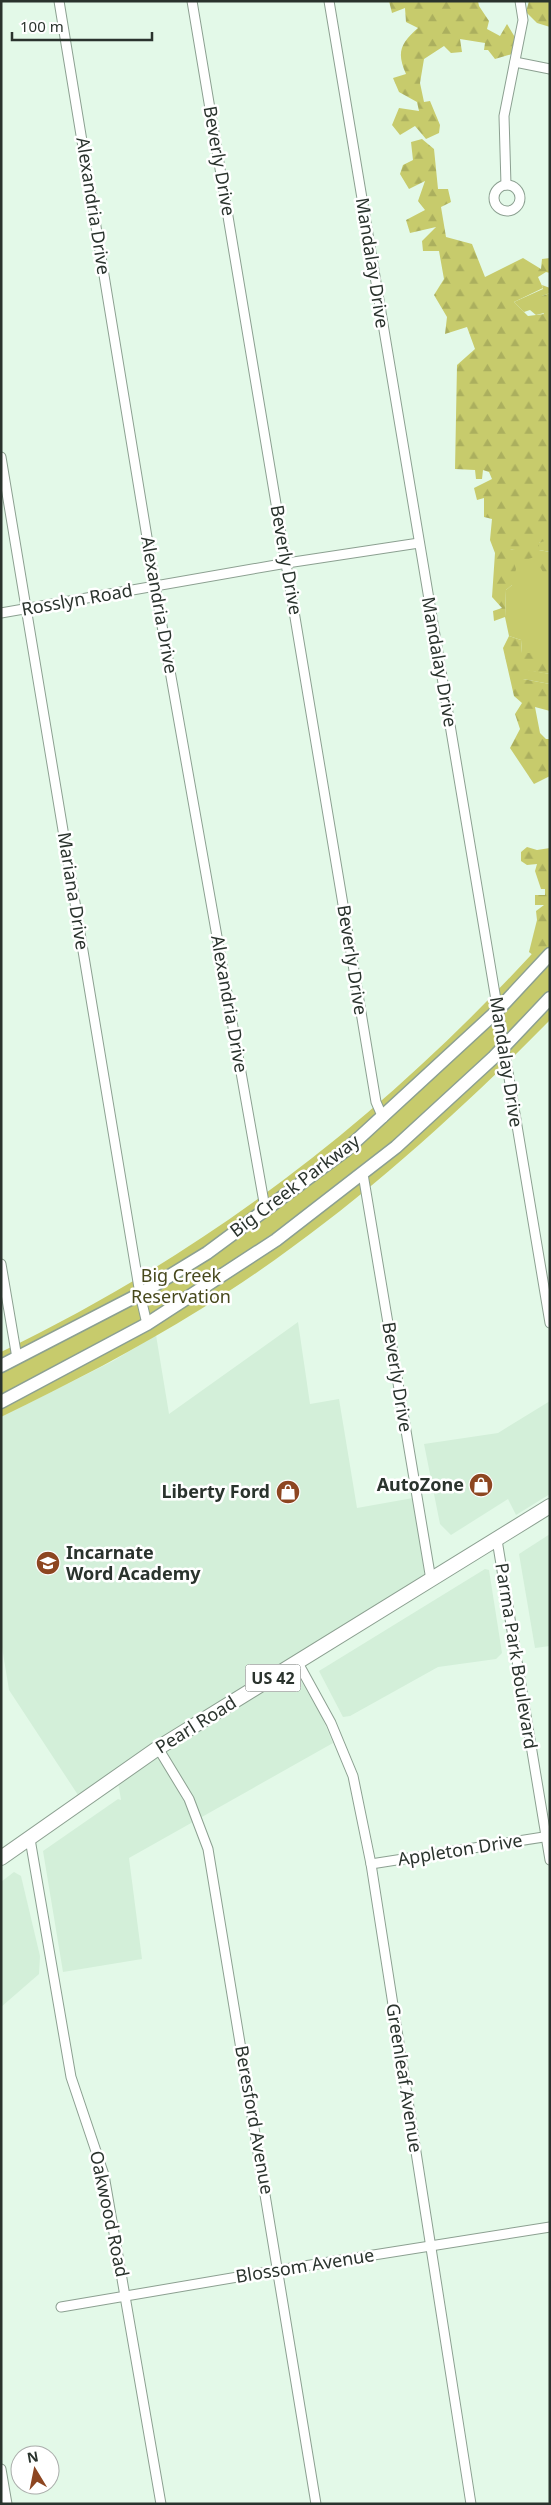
<svg xmlns="http://www.w3.org/2000/svg" width="551" height="2505" font-family="'Noto Sans',sans-serif">
  <style>
    .built { fill: #d3efd9 }
    .green { fill: #c7cb6c }
    .forest { fill: url(#forest-firs) }
    .lines { fill: none; stroke-linecap: round; stroke-linejoin: round }
    .street-casing { stroke: #8ca091; stroke-width: 11 }
    .secondary-casing { stroke: #8ca091; stroke-width: 15 }
    .primary-casing { stroke: #8ca091; stroke-width: 16 }
    .street { stroke: #fff; stroke-width: 9 }
    .secondary { stroke: #fff; stroke-width: 12 }
    .primary { stroke: #fff; stroke-width: 14 }
    .labels { text-anchor: middle; stroke-width: 5; stroke-linejoin: round; paint-order: stroke }
    .shield { fill: #fff; stroke: #6a706c; stroke-width: 1 }
    .shield-label { font-size: 16px; font-weight: bold; fill: #2a332d }
    .street-label { font-size: 18px; fill: #2a332d; stroke: #fff }
    .park-label { font-size: 18px; fill: #48491d; stroke: #fff }
    .poi-label { font-size: 18px; font-weight: bold; fill: #2a332d; stroke: #fff; text-anchor: end }
  </style>
  <defs>
    <pattern id="forest-firs" width="22" height="20" patternUnits="userSpaceOnUse" patternTransform="scale(1.25)"><rect width="22" height="20" fill="#c7cb6c"/><path d="M5 1l3.5 6h-7zM16 11l3.5 6h-7z" fill="#abaf5e"/></pattern>
  </defs>
  <rect width="100%" height="100%" fill="#e3f9e8"/>
  <!-- built -->
  <g class="built">
    <path d="M298 1322 310 1404 339 1399 357 1508 413 1498 425 1577 157 1742 78 1795 9 1690 1 1641V1417L113 1361 156 1335 169 1414Z"/>
    <path d="M550 1401V1494L516 1515 508 1499 451 1535 440 1524 424 1444 498 1433Z"/>
    <path d="M550 1534V1646L535 1648 519 1554Z"/>
    <path d="M485 1569 489 1570 502 1653 496 1659 438 1667 350 1716 343 1717 319 1671Z"/>
    <path d="M295 1671 321 1715 333 1743 129 1858 142 1959 63 1972 43 1851 118 1799 121 1800 118 1782 170 1746Z"/>
    <path d="M14 1872 21 1876 40 1956 39 1974 1 2007V1882Z"/>
  </g>
  <!-- green -->
  <g class="green">
    <path d="M542 285 550 288V293L542 296 544 313 536 315 530 310 524 312 514 302 543 289Z"/>
    <path d="M549 537 550 552 539 550V543Z"/>
    <path d="M514 549 534 556 549 571 550 560V653H522L521 640 509 636 505 617 506 590 512 585 509 550Z"/>
    <path d="M522 669 550 674V684L523 679Z"/>
    <path d="M550 934V1020C444 1128 330 1229 201 1309 137 1349 69 1384 1 1417V1352C213 1250 393 1109 550 934Z"/>
  </g>
  <!-- forest -->
  <g class="forest">
    <path d="M389 1H478L479 6 489 21 487 29 500 36 507 24 516 39 512 54 495 59 488 50H484L485 43 460 39 462 52 451 53 444 46 424 59 420 83 424 102 430 101 440 125 439 133 426 139 415 126 400 135 392 125 399 108 419 111 417 102 399 92 393 78 406 74C396 52 401 43 418 28L406 22 405 8 392 13Z"/>
    <path d="M529 1H550V27L537 23 526 12Z"/>
    <path d="M422 139 434 149 438 189H448L451 202 441 207 446 237 472 244 485 277 523 258 541 269 542 259 550 258V273L546 272 538 277 543 288 514 302 528 316 544 314C540 306 538 305 542 296L550 293V539L539 543V550L550 552 549 572H543L534 557 526 560 518 557 514 549 510 550 516 569 512 585 506 590 505 617 494 621 493 611 502 608 492 597 495 553 490 540 492 519 484 517V498L477 500 474 488 492 479 489 472 483 470 482 479H476L475 470 455 469 457 365 475 349 467 327 445 334 447 317 434 295 444 279 439 251H423L422 241 436 227 410 233 406 220 425 210 418 201 425 181 409 189 400 174 403 165 413 160 411 142Z"/>
    <path d="M509 636 521 640 522 653H550V674L523 670V679L550 684V711L535 707 540 733 546 739H550V776L534 784 510 748 520 729 515 714 522 703 514 696 503 648Z"/>
    <path d="M527 847 537 850 550 848V943L546 953 538 959 529 952 537 920 536 911 544 905H535V895H545V889H541L535 871 537 864 527 865 521 861V852Z"/>
  </g>
  <g class="lines">
    <!-- street casing -->
    <g class="street-casing">
      <g id="street">
        <path d="M59 1 155 586 265 1208"/>
        <path d="M192 1 376 1102 383 1118"/>
        <path d="M329 1 550 1323"/>
        <path d="M515 62 550 69"/>
        <circle cx="507" cy="198" r="13"/>
        <path d="M506 185 504 116 523 20 520 1"/>
        <path d="M1 457 140 1294 147 1324"/>
        <path d="M1 613 287 563 419 543"/>
        <path d="M363 1174 431 1580"/>
        <path d="M1 1264 17 1358"/>
        <path d="M497 1540 550 1860"/>
        <path d="M298 1663 331 1723 353 1776 371 1864 471 2504"/>
        <path d="M158 1748 189 1799 208 1849 316 2504"/>
        <path d="M30 1839 71 2077 104 2175 161 2504"/>
        <path d="M371 1864 550 1836"/>
        <path d="M61 2307 279 2270 550 2227"/>
        <path d="M1 2469 7 2504"/>
      </g>
    </g>
    <!-- secondary casing -->
    <g class="secondary-casing">
      <g id="secondary">
        <path d="M1 1366 140 1294 207 1253 346 1150 497 1011 550 954"/>
        <path d="M1 1402 147 1324 276 1240 396 1147 494 1057 550 998"/>
      </g>
    </g>
    <!-- primary casing -->
    <g class="primary-casing">
      <path id="primary" d="M1 1858 158 1748 550 1506"/>
    </g>
    <!-- street -->
    <use href="#street" class="street"/>
    <!-- secondary -->
    <use href="#secondary" class="secondary"/>
    <!-- primary -->
    <use href="#primary" class="primary"/>
  </g>
  <!-- icons -->
  <defs>
    <g id="shop-disc" transform="scale(1.25)"><circle r="9.5" fill="#8d4621" stroke="#fff"/><path d="M-5-2.5h2.3a2.7 3.5 0 0 1 5.4 0H5L5.5 6h-11ZM-1.5-2.5h3a1.5 2.3 0 0 0-3 0Z" fill="#fff"/></g>
    <g id="school-disc" transform="scale(1.25)"><circle r="9.5" fill="#8d4621" stroke="#fff"/><path d="M0-5L7-2L0 1L-7-2ZM-4 1L0 2.5L4 1V4Q0 6-4 4Z" fill="#fff"/></g>
  </defs>
  <g fill-rule="evenodd">
    <use href="#shop-disc" x="481" y="1485"/>
    <use href="#shop-disc" x="288" y="1492"/>
    <use href="#school-disc" x="48" y="1563"/>
  </g>
  <g class="labels">
    <!-- shield labels -->
    <rect class="shield" x="245.5" y="1664.5" width="55" height="27" rx="4"/>
    <g class="shield-label">
      <text x="273" y="1684">US 42</text>
    </g>
    <!-- street labels -->
    <g class="street-label">
      <text transform="translate(219 161) rotate(80)" y="6">Beverly Drive</text>
      <text transform="translate(93 206) rotate(81)" y="6">Alexandria Drive</text>
      <text transform="translate(372 263) rotate(81)" y="6">Mandalay Drive</text>
      <text transform="translate(286 560) rotate(80)" y="6">Beverly Drive</text>
      <text transform="translate(77 600) rotate(-10)" y="6">Rosslyn Road</text>
      <text transform="translate(159 605) rotate(80)" y="6">Alexandria Drive</text>
      <text transform="translate(439 662) rotate(80)" y="6">Mandalay Drive</text>
      <text transform="translate(73 891) rotate(81)" y="6">Mariana Drive</text>
      <text transform="translate(352 960) rotate(81)" y="6">Beverly Drive</text>
      <text transform="translate(229 1004) rotate(80)" y="6">Alexandria Drive</text>
      <text transform="translate(506 1062) rotate(81)" y="6">Mandalay Drive</text>
      <text transform="translate(295 1186) rotate(-37)" y="6">Big Creek Parkway</text>
      <text transform="translate(397 1377) rotate(81)" y="6">Beverly Drive</text>
      <text transform="translate(516 1656) rotate(81)" y="6">Parma Park Boulevard</text>
      <text transform="translate(196 1725) rotate(-32)" y="6">Pearl Road</text>
      <text transform="translate(460 1850) rotate(-9)" y="6">Appleton Drive</text>
      <text transform="translate(404 2078) rotate(81)" y="6">Greenleaf Avenue</text>
      <text transform="translate(254 2120) rotate(80)" y="6">Beresford Avenue</text>
      <text transform="translate(109 2214) rotate(78)" y="6">Oakwood Road</text>
      <text transform="translate(305 2266) rotate(-9)" y="6">Blossom Avenue</text>
    </g>
    <!-- park labels -->
    <g class="park-label">
      <text x="181" y="1282">Big Creek<tspan x="181" dy="21">Reservation</tspan></text>
    </g>
    <!-- poi labels -->
    <g class="poi-label">
      <text x="464" y="1491">AutoZone</text>
      <text x="270" y="1498">Liberty Ford</text>
      <text x="66" y="1559" text-anchor="start">Incarnate<tspan x="66" dy="21">Word Academy</tspan></text>
    </g>
  </g>
  <!-- border -->
  <rect width="551" height="2505" fill="none" stroke="#2a332d" stroke-width="5"/>
  <!-- north arrow -->
  <g transform="translate(35 2470) rotate(350)"><circle r="24" fill="#ffffff" stroke="#aaadab"/>
  <path d="M0-4L9 19L0 12L-9 19Z" fill="#8d4621"/>
  <text y="-8" font-size="14" font-weight="bold" text-anchor="middle" fill="#2a332d">N</text>
  </g>
  <!-- scale -->
  <path d="M12 32v8h140v-8" fill="none" stroke="#2a332d" stroke-width="2.5"/>
  <text x="20" y="32" font-size="15" fill="#2a332d" stroke="#ffffff" stroke-width="4" paint-order="stroke">100 m</text>
</svg>
